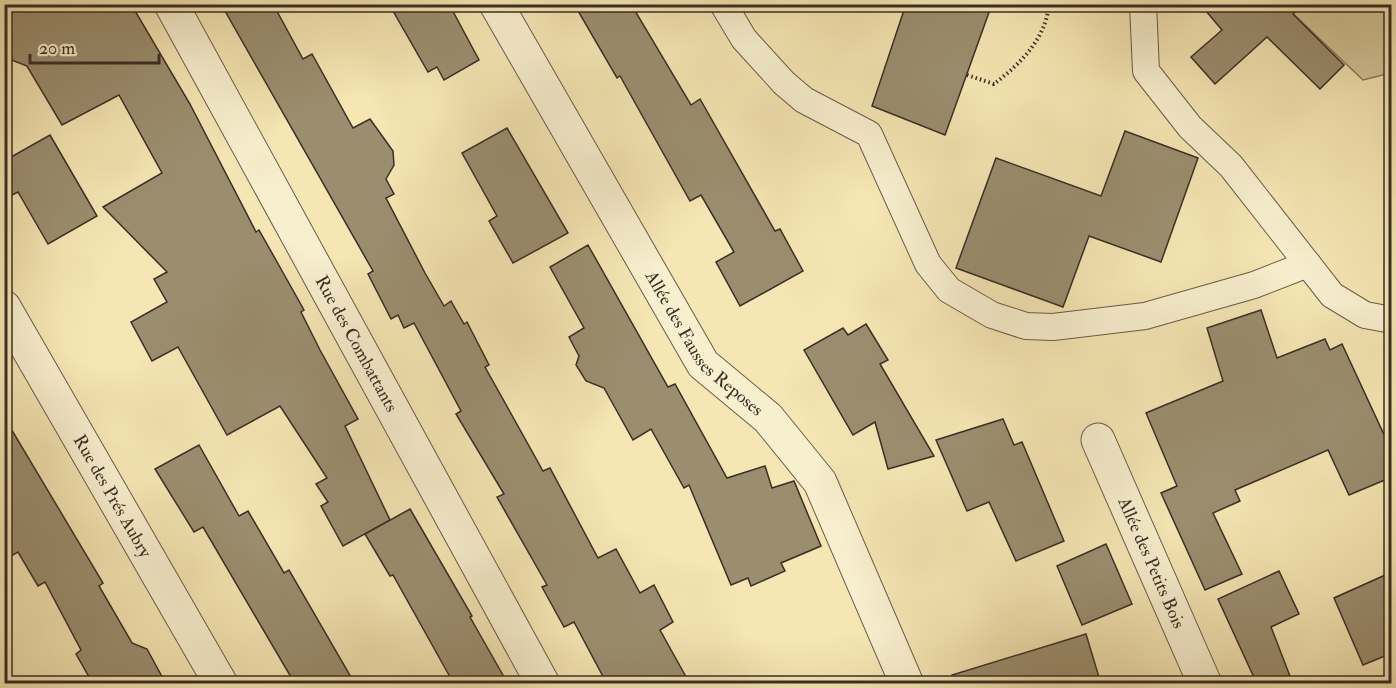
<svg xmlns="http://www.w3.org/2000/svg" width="1396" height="688" font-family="'IM FELL Double Pica',serif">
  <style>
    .green { fill: #d5c79b; stroke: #887a60; stroke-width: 1.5 }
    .building { fill: #9b8e6f; stroke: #3a2e26; stroke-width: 1.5 }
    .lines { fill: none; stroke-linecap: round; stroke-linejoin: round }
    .service-casing { stroke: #695c49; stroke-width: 28 }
    .minor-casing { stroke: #695c49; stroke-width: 35 }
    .path { stroke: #3a2e26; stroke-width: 4; stroke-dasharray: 1.5 3; stroke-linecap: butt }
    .service { stroke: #f8efce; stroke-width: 26 }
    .minor { stroke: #f8efce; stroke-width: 33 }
    .labels { text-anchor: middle; stroke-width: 4.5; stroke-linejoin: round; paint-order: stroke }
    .street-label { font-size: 18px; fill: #3a2e26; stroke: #f8efce }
  </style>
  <rect width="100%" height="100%" fill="#f5e6b3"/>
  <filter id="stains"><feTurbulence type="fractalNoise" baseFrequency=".00333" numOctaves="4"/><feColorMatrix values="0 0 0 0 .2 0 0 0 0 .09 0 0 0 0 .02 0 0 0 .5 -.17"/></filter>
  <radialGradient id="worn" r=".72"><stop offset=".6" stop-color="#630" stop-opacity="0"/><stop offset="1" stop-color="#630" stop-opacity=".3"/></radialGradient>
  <!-- green -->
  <path class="green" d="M1284 5H1391V73L1363 80Z"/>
  <!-- building -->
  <g class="building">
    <path d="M4 4H131L190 104 256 232 259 230 281 269 304 310 301 312 320 350 358 419 345 426 390 520 343 546 321 506 328 502 316 484 327 478 280 406 227 435 178 347 152 361 131 322 167 302 154 279 167 272 103 207 162 173 119 95 62 125 27 66 4 57Z"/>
    <path d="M221 4H273L303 59 312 54 353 128 370 119 393 151 394 165 386 179 394 194 386 198 425 273 444 306 451 301 464 324 467 322 489 365 485 367 543 471 550 468 598 558 616 549 640 593 654 585 673 622 660 630 690 684H607L574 622 564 627 542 587 547 585 497 497 504 494 456 414 461 411 414 323 404 328 398 315 391 319 368 274 373 271Z"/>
    <path d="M389 4H449L479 60 444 80 437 67 428 72Z"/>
    <path d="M574 4H631L691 105 700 99 775 231 780 229 803 271 740 306 716 262 734 252 701 195 690 201 620 76 617 78Z"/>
    <path d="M906 4H992L945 135 872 106Z"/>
    <path d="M1200 4H1304L1293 14 1344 65 1320 89 1267 37 1215 84 1191 57 1222 30Z"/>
    <path d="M507 128 568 233 513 263 489 221 497 216 462 153Z"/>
    <path d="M1125 131 1198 158 1161 262 1089 236 1063 307 956 268 996 158 1101 196Z"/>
    <path d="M50 135 97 216 48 244 18 192 4 199V161Z"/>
    <path d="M588 245 668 387 675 384 727 478 765 466 772 488 794 481 821 546 781 563 785 571 751 586 748 578 731 585 689 485 684 488 651 429 633 440 604 388 586 381 576 365 579 356 569 337 584 328 550 267Z"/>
    <path d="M1261 310 1277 358 1325 339 1330 350 1342 344 1392 452V477L1349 495 1328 450 1235 490 1240 501 1213 513 1242 574 1205 590 1161 493 1177 486 1146 413 1223 381 1207 328Z"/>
    <path d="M866 324 888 360 880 364 934 456 888 469 875 422 853 435 804 350 843 328 848 335Z"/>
    <path d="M4 417 103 583 99 586 132 643 147 649 166 684H93L76 654 81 650 45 582 38 586 18 552 4 560Z"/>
    <path d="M1003 419 1014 445 1022 442 1064 541 1016 561 989 502 967 511 936 440Z"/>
    <path d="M199 445 239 516 248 511 284 573 289 570 355 684H295L203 527 194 532 155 469Z"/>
    <path d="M410 509 472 616 470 617 508 684H454L393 575 390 576 365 534Z"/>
    <path d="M1106 544 1132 604 1082 625 1057 566Z"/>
    <path d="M1279 571 1299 614 1271 627 1293 684H1257L1218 599Z"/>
    <path d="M1392 572V653L1363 665 1334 598Z"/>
    <path d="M1086 634 1101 684H953L952 675Z"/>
  </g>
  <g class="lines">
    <!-- service casing -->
    <g class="service-casing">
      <g id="service">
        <path d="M723 4 744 39 784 83 804 100 869 134 928 264 949 290 992 315 1026 326 1053 327 1145 316 1254 285 1308 264"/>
        <path d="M1143 4 1146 71 1190 127 1231 166 1332 295 1365 315 1392 320"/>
      </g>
    </g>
    <!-- minor casing -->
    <g class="minor-casing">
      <g id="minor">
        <path id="s1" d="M171 4 543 684"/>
        <path id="s2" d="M496 4 703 364 768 418 820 482 907 684"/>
        <path id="s3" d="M4 307 221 684"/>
        <path id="s4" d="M1098 440 1205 684"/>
      </g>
    </g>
    <!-- path -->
    <path class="path" d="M967 75 994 84C1020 64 1046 39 1049 4"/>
    <!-- service -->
    <use href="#service" class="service"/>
    <!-- minor -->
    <use href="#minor" class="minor"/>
  </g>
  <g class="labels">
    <!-- street labels -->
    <g class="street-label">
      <text dy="6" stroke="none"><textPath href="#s2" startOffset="400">Allée des Fausses Reposes</textPath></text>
      <text dy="6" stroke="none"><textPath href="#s1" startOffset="387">Rue des Combattants</textPath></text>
      <text dy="6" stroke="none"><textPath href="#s3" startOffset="218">Rue des Prés Aubry</textPath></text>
      <text dy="6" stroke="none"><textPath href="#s4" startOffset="134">Allée des Petits Bois</textPath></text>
    </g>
  </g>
  <!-- margin -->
  <rect width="1396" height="688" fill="none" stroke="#f5e6b3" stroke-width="24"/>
  <rect x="6" y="6" width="1384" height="676" fill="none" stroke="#3a2e26" stroke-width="3"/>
  <rect x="12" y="12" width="1372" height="664" fill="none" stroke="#3a2e26" stroke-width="1.5"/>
  <!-- scale -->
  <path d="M30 54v9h129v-9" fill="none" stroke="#3a2e26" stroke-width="3"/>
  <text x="39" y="54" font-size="18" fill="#3a2e26" stroke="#f8efce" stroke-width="4.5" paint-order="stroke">20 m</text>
  <rect width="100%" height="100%" filter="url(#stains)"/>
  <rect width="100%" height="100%" fill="url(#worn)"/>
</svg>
